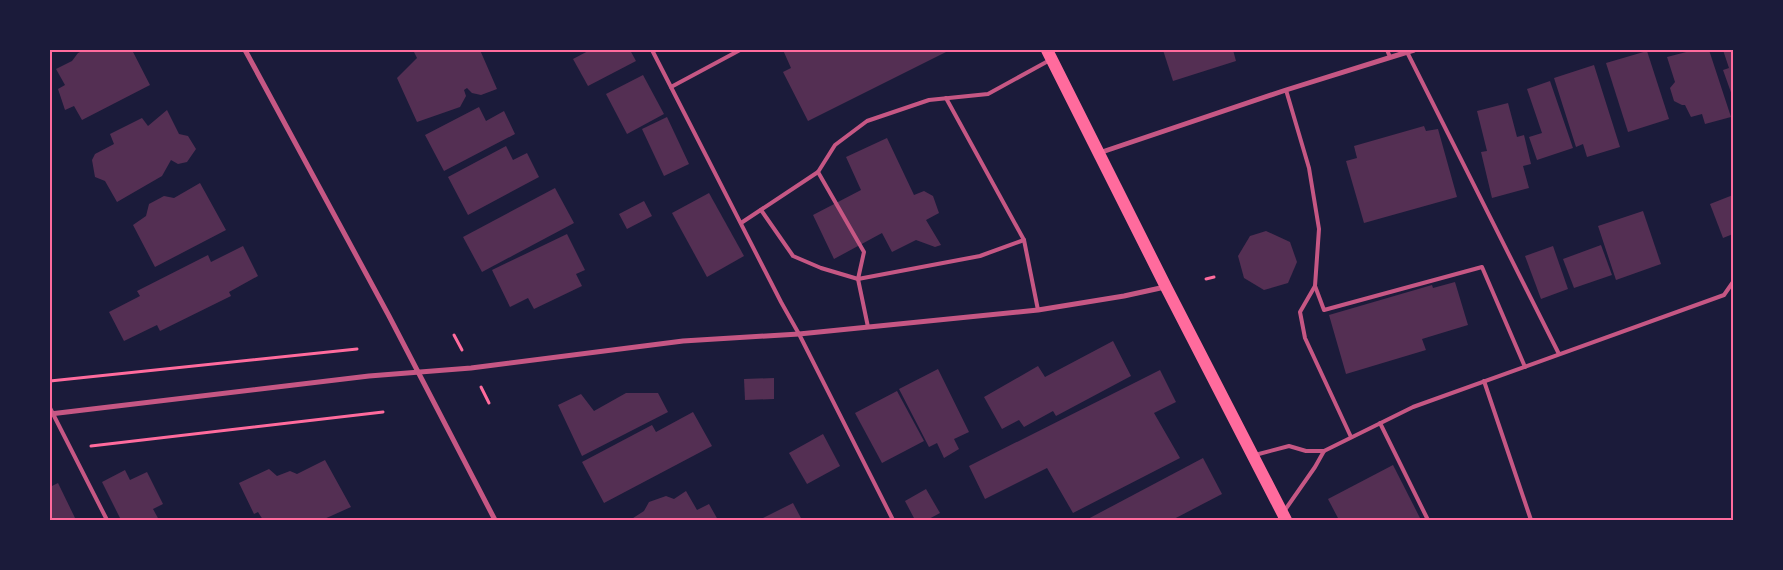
<svg xmlns="http://www.w3.org/2000/svg" width="1783" height="570" font-family="Jost,sans-serif">
  <style>
    .building { fill: #542f53 }
    .lines { fill: none; stroke-linecap: round; stroke-linejoin: round }
    .path { stroke: #ff6b9d; stroke-width: 3 }
    .service { stroke: #c65784; stroke-width: 4 }
    .minor { stroke: #c65784; stroke-width: 5 }
    .primary { stroke: #ff6b9d; stroke-width: 12 }
    .neatline { fill: none; stroke: #ff6b9d; stroke-width: 2 }
  </style>
  <rect width="100%" height="100%" fill="#1b1b3a"/>
  <!-- building -->
  <g class="building">
    <path d="M84 50H132L150 85 82 120 74 106 65 110 58 89 65 85 56 69 72 61 78 53Z"/>
    <path d="M413 50H480L497 89 481 95 472 93 467 88 464 90 466 96 460 107 417 122 397 78 417 58Z"/>
    <path d="M590 50H630L636 61 588 86 573 59Z"/>
    <path d="M783 50H950L808 121 783 72 791 68Z"/>
    <path d="M1163 50H1233L1236 61 1173 81Z"/>
    <path d="M1694 50H1709L1731 117 1705 124 1702 114 1691 117 1685 105H1682L1674 101 1670 88 1675 82 1667 57Z"/>
    <path d="M1723 50H1733V98L1723 70 1729 68Z"/>
    <path d="M1647 51 1669 119 1628 132 1606 63Z"/>
    <path d="M1594 65 1620 147 1587 157 1583 144 1576 147 1554 78Z"/>
    <path d="M643 75 664 114 627 134 606 94Z"/>
    <path d="M1550 81 1573 148 1537 160 1529 137 1542 133 1527 89Z"/>
    <path d="M1508 103 1517 137 1524 135 1531 164 1523 166 1529 188 1492 198 1481 152 1487 151 1477 111Z"/>
    <path d="M479 107 486 121 504 111 515 134 444 171 425 135Z"/>
    <path d="M167 110 179 134 188 136 196 149 187 162 178 164 171 160 162 176 117 202 105 181 95 177 92 160 95 154 114 144 110 134 142 118 148 126Z"/>
    <path d="M667 117 689 164 664 176 642 129Z"/>
    <path d="M1424 126 1426 131 1438 129 1457 197 1364 223 1346 161 1357 158 1354 146Z"/>
    <path d="M887 138 914 195 924 191 933 196 939 213 926 220 941 245 935 247 916 240 892 252 882 233 834 259 813 215 861 190 846 157Z"/>
    <path d="M506 146 513 160 527 153 539 177 468 215 448 177Z"/>
    <path d="M200 183 226 230 155 267 133 225 146 216 149 204 164 196 174 198Z"/>
    <path d="M555 188 574 223 482 272 463 237Z"/>
    <path d="M709 193 744 256 707 277 672 213Z"/>
    <path d="M1733 195V234L1723 238 1710 204Z"/>
    <path d="M644 201 652 216 627 229 619 214Z"/>
    <path d="M1643 211 1661 264 1616 280 1598 226Z"/>
    <path d="M1266 231 1290 242 1297 262 1288 283 1264 290 1244 278 1238 256 1250 236Z"/>
    <path d="M567 234 585 270 576 274 582 286 534 309 528 298 510 307 492 270Z"/>
    <path d="M1601 245 1612 275 1574 288 1563 259Z"/>
    <path d="M243 246 258 276 229 292 231 296 160 331 157 325 124 341 109 312 140 296 137 291 208 255 211 262Z"/>
    <path d="M1553 246 1568 289 1541 299 1525 256Z"/>
    <path d="M1455 282 1468 325 1422 339 1426 350 1346 374 1329 315 1432 285 1433 288Z"/>
    <path d="M1113 341 1131 376 1056 416 1053 411 1024 427 1019 420 1002 429 984 397 1038 366 1045 377Z"/>
    <path d="M938 369 969 432 954 439 959 449 944 458 937 443 929 447 899 389Z"/>
    <path d="M1160 370 1176 402 1154 413 1180 458 1073 513 1047 468 985 499 969 466Z"/>
    <path d="M774 378V399L745 400 744 379Z"/>
    <path d="M897 391 924 441 882 463 855 413Z"/>
    <path d="M626 393H658L668 412 582 456 558 405 581 394 594 411Z"/>
    <path d="M693 412 712 446 604 503 582 462 652 425 656 432Z"/>
    <path d="M823 434 840 466 807 484 789 453Z"/>
    <path d="M1203 458 1222 494 1172 520H1086Z"/>
    <path d="M325 460 351 507 322 520H263L258 512 254 514 239 483 269 469 277 476 290 471 297 474Z"/>
    <path d="M1393 465 1421 520H1339L1328 499Z"/>
    <path d="M125 470 130 480 147 472 163 504 153 509 159 520H121L102 482Z"/>
    <path d="M58 483 76 520H50V487Z"/>
    <path d="M926 489 940 513 927 520H915L905 501Z"/>
    <path d="M686 491 697 510 709 504 718 520H630L644 511 649 502 666 496 674 499Z"/>
    <path d="M793 503 802 520H759Z"/>
  </g>
  <g class="lines">
    <!-- path -->
    <g class="path">
      <path d="M1206 279 1214 277"/>
      <path d="M454 335 462 350"/>
      <path d="M50 381 357 349"/>
      <path d="M481 387 489 403"/>
      <path d="M91 446 383 412"/>
    </g>
    <!-- service -->
    <g class="service">
      <path d="M652 50 781 302 799 334 893 520"/>
      <path d="M1387 50 1390 57"/>
      <path d="M1407 52 1559 354"/>
      <path d="M671 87 740 50"/>
      <path d="M1286 90 1309 168 1319 229 1315 286 1300 312 1305 338 1351 437"/>
      <path d="M946 98 1024 240 1038 310"/>
      <path d="M818 172 864 252 858 279 980 256 1024 240"/>
      <path d="M761 210 793 256 821 268 858 279 868 327"/>
      <path d="M741 223 818 172 835 145 867 121 929 100 988 94 1050 60"/>
      <path d="M1315 286 1324 310 1482 267 1525 367"/>
      <path d="M1484 381 1531 520"/>
      <path d="M50 408 107 520"/>
      <path d="M1380 423 1428 520"/>
      <path d="M1255 455 1289 446 1306 451H1324L1413 407 1724 295 1733 282"/>
      <path d="M1285 510 1315 467 1324 451"/>
    </g>
    <!-- minor -->
    <g class="minor">
      <path d="M245 50 389 316 495 520"/>
      <path d="M1099 153 1286 90 1414 50"/>
      <path d="M50 414 369 376 471 368 683 341 799 334 1038 310 1124 296 1165 287"/>
    </g>
    <!-- primary -->
    <path class="primary" d="M1047 50 1166 287 1286 520"/>
  </g>
  <!-- border -->
  <rect width="1783" height="570" fill="none" stroke="#1b1b3a" stroke-width="102"/>
  <rect x="51" y="51" width="1681" height="468" class="neatline"/>
</svg>
